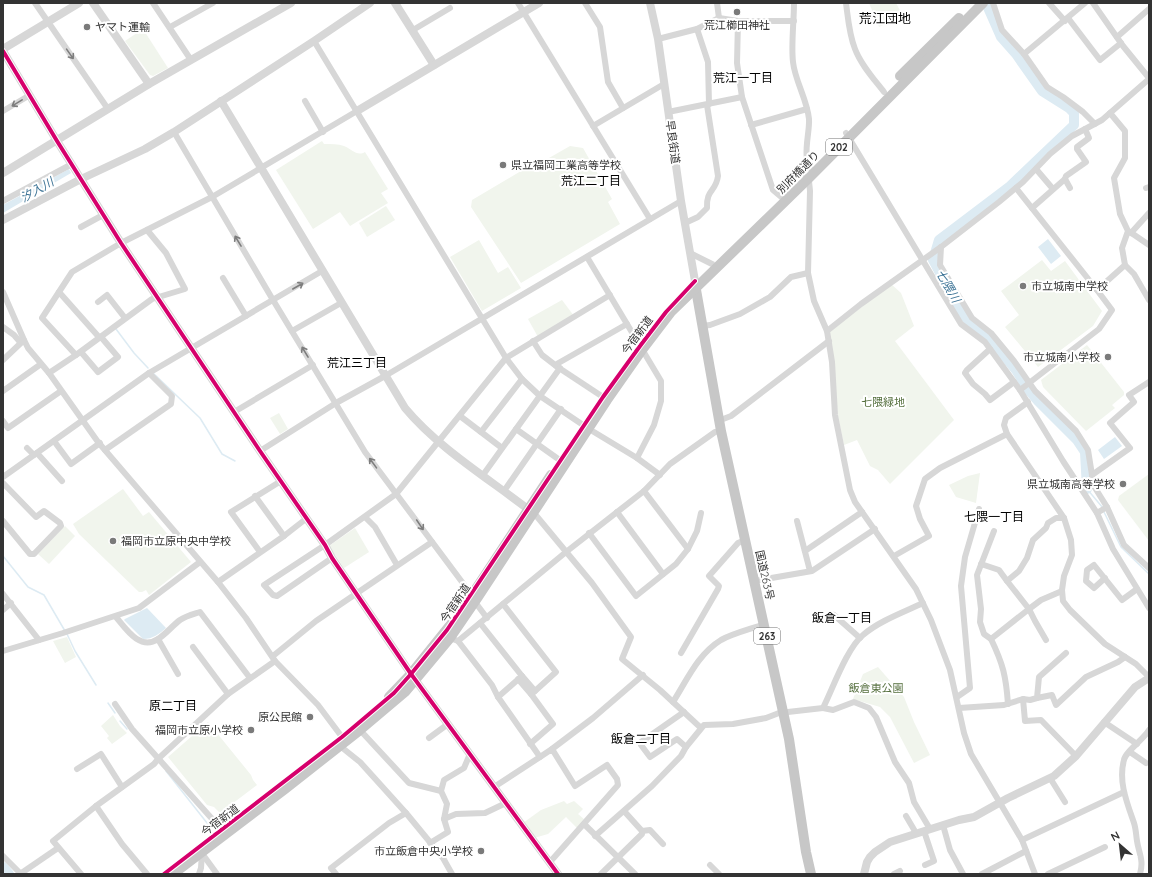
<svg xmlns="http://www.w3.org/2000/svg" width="1152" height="877" font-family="Quicksand,'Noto Sans JP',sans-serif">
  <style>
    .green { fill: #f1f5ed }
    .water { fill: #ddebf3 }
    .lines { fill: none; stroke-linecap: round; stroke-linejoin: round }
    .stream { stroke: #ddebf3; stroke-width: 1.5 }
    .river { stroke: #ddebf3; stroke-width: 10 }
    .minor { stroke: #d7d7d7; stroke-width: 6 }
    .tertiary { stroke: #d7d7d7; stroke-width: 8 }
    .trunk { stroke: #c7c7c7; stroke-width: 10 }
    .cycleway-casing { stroke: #fff; stroke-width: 6 }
    .cycleway { stroke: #d6006c; stroke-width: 4 }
    .oneway { stroke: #7d7d7d }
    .poi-dot { fill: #7a7a7a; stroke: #fff; stroke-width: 1.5 }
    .labels { text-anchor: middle; stroke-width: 4; stroke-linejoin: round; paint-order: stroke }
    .shield { fill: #fff; stroke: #707070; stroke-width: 1 }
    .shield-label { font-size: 10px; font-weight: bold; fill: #333 }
    .poi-label { font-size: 11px; fill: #333; stroke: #fff; text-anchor: end }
    .street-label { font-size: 11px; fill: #333; stroke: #fff }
    .park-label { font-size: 11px; fill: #56703f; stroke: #fff }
    .neighbourhood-label { font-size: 12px; fill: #000; stroke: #fff }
    .water-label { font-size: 12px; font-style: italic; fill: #3f7597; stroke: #fff }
    .quarter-label { font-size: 13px; fill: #000; stroke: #fff }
  </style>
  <rect width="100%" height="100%" fill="#fff"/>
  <!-- green -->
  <g class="green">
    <path d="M869 3H896L903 16 879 27Z"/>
    <path d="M143 29 168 68 153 76 150 75 125 41Z"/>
    <path d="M322 141 324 144C331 144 338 144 344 146 352 149 357 157 365 152L388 189 381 193 388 203 350 226 340 212 313 229 276 170Z"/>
    <path d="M570 146 583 148 612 199 608 202 620 224 521 283 471 207 472 200 531 165 535 166Z"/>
    <path d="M386 206 395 220 367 237 359 223Z"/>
    <path d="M479 240 498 273 508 267 521 288 482 311 450 257Z"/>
    <path d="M1042 260 1051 271 1065 261 1102 311 1093 326 1038 367 1005 327 1019 315 1001 291Z"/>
    <path d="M891 284 901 293 914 326 895 341 954 420 890 484 878 470 870 466 857 440 844 445 838 416 829 332Z"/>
    <path d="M562 300 574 316 538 337 528 319Z"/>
    <path d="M1087 345 1124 392V395L1112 405 1115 408 1086 431 1043 387 1041 380Z"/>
    <path d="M279 413 288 429 280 434 270 418Z"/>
    <path d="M980 473 976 503 956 497 949 485 968 476Z"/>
    <path d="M1149 474V541L1118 500 1119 496Z"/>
    <path d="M123 489 143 516 149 512 191 562 149 595 146 590 142 592H139L79 534 73 524Z"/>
    <path d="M65 526 75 536 49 564 38 554Z"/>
    <path d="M355 528 369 552 344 568 329 546Z"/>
    <path d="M67 637 76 657 65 663 53 641Z"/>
    <path d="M878 667 904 697 914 722 930 755 914 763 890 717 880 707 853 699 863 674Z"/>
    <path d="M113 715 120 726 127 733 112 744 107 738 109 736 101 726Z"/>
    <path d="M208 722 251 775 253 780 257 785 220 813 214 807 207 805 168 757Z"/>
    <path d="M564 801 567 804 574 801 583 809 578 814 585 820 577 828 566 817 548 834 534 838 523 823 541 810Z"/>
  </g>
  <!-- water -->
  <g class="water">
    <path d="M69 169 71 173 3 213V205Z"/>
    <path d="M1048 239 1061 256 1051 264 1038 247Z"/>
    <path d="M1115 437 1122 446 1104 459 1098 450Z"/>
    <path d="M147 608 166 628C159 634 153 639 143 639L124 620 125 619Z"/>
  </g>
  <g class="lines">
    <!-- stream -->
    <g class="stream">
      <path d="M116 329 134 353 148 368"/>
      <path d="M154 374 200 418 222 454 235 461"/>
      <path d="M1087 489 1103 508"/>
      <path d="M1104 512 1121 547 1149 574"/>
      <path d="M3 556 28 587 44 595 65 631"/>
      <path d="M67 634 75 651 96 685"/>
      <path d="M108 703 115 713"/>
      <path d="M120 721 127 729"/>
      <path d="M166 771 211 828"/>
    </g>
    <!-- river -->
    <g class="river">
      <path d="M986 3 1001 37 1016 54 1042 91 1069 108 1074 113V125L1009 187 939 240 933 260 956 303 969 322 988 336 1016 370 1027 388 1038 401 1077 440 1085 452 1087 489"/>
      <path d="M3 867 9 874"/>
    </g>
    <!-- minor -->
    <g class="minor">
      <path d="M35 3 108 109"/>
      <path d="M153 3 191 60"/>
      <path d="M518 3 650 219"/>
      <path d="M585 3 600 27 608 82 623 108"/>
      <path d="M717 3 719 18"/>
      <path d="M794 3C794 21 791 45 793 62 795 81 807 99 809 119 810 135 800 160 814 172"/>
      <path d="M846 3C848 18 849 34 855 49 861 65 874 79 884 92"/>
      <path d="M993 3 1002 30 1024 54"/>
      <path d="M1049 3 1065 21"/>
      <path d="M1085 3 1024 54 1047 87 1063 97 1083 112 1095 124"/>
      <path d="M1093 3 1123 46 1149 78"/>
      <path d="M1068 18 1100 60 1121 43"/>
      <path d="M170 27 213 3"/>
      <path d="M697 29 708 62 709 104"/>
      <path d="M413 30 450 8"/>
      <path d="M1117 37 1149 9"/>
      <path d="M658 39 697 29 719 18 738 21"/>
      <path d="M314 41 506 358 522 379 540 396 589 429 637 458"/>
      <path d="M305 101 323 132"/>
      <path d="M3 111 30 95"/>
      <path d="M668 112 742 97"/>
      <path d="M751 125 807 109"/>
      <path d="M593 126 664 84"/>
      <path d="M174 132 273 300 365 452 465 586 473 593"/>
      <path d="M846 133 961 324 985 342 1020 390 1063 461 1097 513 1113 549 1149 608"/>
      <path d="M1036 169 1053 189"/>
      <path d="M803 175 809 181 810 191 808 273 814 301 827 331 832 362 835 415 850 490 855 502 916 589 931 620 950 670 964 733 971 754 1022 840 1035 874"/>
      <path d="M1016 188 1097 290"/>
      <path d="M1070 188 1065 179 1066 176 1086 162 1077 149V147L1089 138 1085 129"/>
      <path d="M1146 188 1149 187"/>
      <path d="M3 201 72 164"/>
      <path d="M786 201 773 190 742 97 737 63 738 21H794"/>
      <path d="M1032 208 1065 179"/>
      <path d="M685 223 698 217 707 208C706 189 716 192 718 176L707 105"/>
      <path d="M81 227 103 215"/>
      <path d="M1130 232 1149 245"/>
      <path d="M1131 233 1149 213"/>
      <path d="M941 247 940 265 972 318 991 333 1014 361 1035 391 1076 431 1088 450 1092 475"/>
      <path d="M690 253 712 264"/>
      <path d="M587 257 661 381V401L654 425 637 458 660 475"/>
      <path d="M1125 265 1134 274 1149 300"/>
      <path d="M223 278 246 316"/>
      <path d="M3 292 24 340 28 348 49 373 98 442 218 582 246 618 275 661 318 705 342 737"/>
      <path d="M59 292 98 336 101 337 118 357 98 372 81 352"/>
      <path d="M98 302 107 295 125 318"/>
      <path d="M702 326 710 325 740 314 770 297 791 277 808 273"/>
      <path d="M3 327 14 335 20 342"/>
      <path d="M292 331 341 303"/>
      <path d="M827 331 861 304 941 247 999 202 1023 182 1050 154 1072 136 1102 120 1149 79"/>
      <path d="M533 341 542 355 555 365 627 324"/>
      <path d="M990 349 967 370 965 373 973 384 985 394 990 400 1014 382"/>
      <path d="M76 355 152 299 185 289 166 253 147 230"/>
      <path d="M3 360 24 340"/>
      <path d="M556 366 603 397"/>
      <path d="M49 373 76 355 42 318 72 272 121 243 212 197 357 111"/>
      <path d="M1020 390 1099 329 1112 310 1097 290 1125 265 1122 248 1128 231 1120 214 1114 178 1125 158V131L1110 113"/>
      <path d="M3 391 41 364"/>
      <path d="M1028 402 1006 418 1004 425 1007 434 1064 518 1071 540 1072 555 1064 576 1062 590 1063 601 1070 610 1105 644 1136 664 1149 677"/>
      <path d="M234 412 313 365"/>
      <path d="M460 416 502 448"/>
      <path d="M3 421 8 428 61 391"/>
      <path d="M718 421 731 416 829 341"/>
      <path d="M516 429 561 461"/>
      <path d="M481 432 522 379"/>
      <path d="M54 441 71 464 100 443"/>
      <path d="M27 448 34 455"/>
      <path d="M105 450 171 404 172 396 149 373"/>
      <path d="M260 451 336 403 385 376 681 201"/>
      <path d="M37 453 62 481"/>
      <path d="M483 475 560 368"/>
      <path d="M3 477 149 373 322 271"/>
      <path d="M3 483 36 517 44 511 60 523 61 526 34 554H30L3 521"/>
      <path d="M504 491 561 409"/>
      <path d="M255 496 284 536"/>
      <path d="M1107 507 1124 545 1149 568"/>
      <path d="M617 512 663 574"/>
      <path d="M534 513 592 583 631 637 622 659 660 690 701 728"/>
      <path d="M1097 513 1107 507 1092 483V475L1130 448 1110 423 1134 402 1129 395 1149 382"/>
      <path d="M365 517 375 527 397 565"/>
      <path d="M797 521 810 571"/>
      <path d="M589 533 636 596 676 564 688 549 644 491"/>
      <path d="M688 549 697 531 701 513"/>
      <path d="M805 551 862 512"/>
      <path d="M260 552 231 512 281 481"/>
      <path d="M894 556 929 536 920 519 916 506 925 479 940 468 1007 434"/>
      <path d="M332 558 277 596 273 595 264 585 325 545 396 494 506 358 610 295"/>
      <path d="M981 564 999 570 1007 581"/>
      <path d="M1105 578 1094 588 1086 581 1087 570 1094 565 1122 600 1137 589"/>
      <path d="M754 581 812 571 875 529"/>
      <path d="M218 582 284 536 307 518"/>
      <path d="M1062 591 1041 600 1029 609 1007 581 1019 571 1027 558 1033 540 1046 528 1048 523 1056 518H1064"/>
      <path d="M3 594 39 640"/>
      <path d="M475 602 487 618"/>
      <path d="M503 604 556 672 535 691"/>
      <path d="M3 610 11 603"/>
      <path d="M834 615 860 638"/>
      <path d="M116 617C126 629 140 651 158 639 166 634 172 626 180 620 186 616 194 614 200 612L250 678"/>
      <path d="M480 623 522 676"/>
      <path d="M450 638 458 641 566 552 644 491 670 464 715 432 721 431"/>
      <path d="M158 639 178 674"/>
      <path d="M991 639 984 634 980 622 981 609 977 575 994 531"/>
      <path d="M458 641 492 685 498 697 540 757 494 787"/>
      <path d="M193 647 228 694"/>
      <path d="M3 651 63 633 139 608 200 562"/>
      <path d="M681 653 718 589 719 586 709 576 738 543 745 540"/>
      <path d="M273 656 316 621 432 542"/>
      <path d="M498 697 522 676 535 691 531 694 518 679"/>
      <path d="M957 697 970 688 961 586 965 557 979 509"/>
      <path d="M1037 698 1052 695 1056 705 1086 677 1118 662 1125 657"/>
      <path d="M1023 699 1030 700 1037 698 1039 677 1066 653"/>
      <path d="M673 702C687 680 698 654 721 640 732 634 747 630 759 626L764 625"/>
      <path d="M115 704 132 729 222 830"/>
      <path d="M1008 704C1006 676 1003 664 991 639L1029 609 1035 621 1046 640"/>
      <path d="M823 708 833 710 854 702 869 708 876 717 895 762 909 783 914 802 930 829"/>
      <path d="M959 708 1004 705 1023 699 1025 721 1041 720 1076 756"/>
      <path d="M684 712 641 742V745L650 757 677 739 686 747 704 725 733 724 766 718 779 713 823 708C833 688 847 648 863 635 879 621 904 612 923 603"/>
      <path d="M1104 722 1137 744"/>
      <path d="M360 730 409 783 441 791"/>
      <path d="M429 738 448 724"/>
      <path d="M530 744 553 724 531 694"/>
      <path d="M340 746 360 762 406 813 443 858 452 874"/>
      <path d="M552 749 593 718 643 675"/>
      <path d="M1130 752 1146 763"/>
      <path d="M540 757 552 749 575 786 607 765 617 779 618 785 550 862"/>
      <path d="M77 769 101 754 122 787"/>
      <path d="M1050 778 1065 802"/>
      <path d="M96 806 122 844 147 874"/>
      <path d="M906 816 916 833"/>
      <path d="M444 819 456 814 485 813 506 803"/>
      <path d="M584 824 635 874"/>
      <path d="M943 825 950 850 963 874"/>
      <path d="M642 831 650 830 663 844"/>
      <path d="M924 831 934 861 925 865"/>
      <path d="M595 836 652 786 681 756 686 747"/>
      <path d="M1022 840 1124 792"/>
      <path d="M430 843 448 832 444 819 447 804 441 791 444 780 464 768 470 754"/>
      <path d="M198 848 217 874"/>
      <path d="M3 856 21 874"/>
      <path d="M710 865 719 874"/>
      <path d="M20 874 58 848"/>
      <path d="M81 874 53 841 96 806 154 764 159 758 228 694 275 661"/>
      <path d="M199 874 201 868 202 853"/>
      <path d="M336 874 331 868 389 823 406 813"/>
      <path d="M601 874 642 834V831L624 811"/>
      <path d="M894 874 900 871"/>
      <path d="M982 874 1026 851"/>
      <path d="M1048 874 1105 847"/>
      <path d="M1140 874C1144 860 1139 854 1137 841 1136 835 1136 829 1134 823 1127 803 1118 781 1124 760 1125 752 1144 739 1149 730"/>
    </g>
    <!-- tertiary -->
    <g class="tertiary">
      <path d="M93 3 149 84"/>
      <path d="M395 3 434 65"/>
      <path d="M650 3 658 39 681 201 695 281"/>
      <path d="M3 49 79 3"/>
      <path d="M3 51 57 141 121 243 260 451 325 545 332 558 411 674 558 874"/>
      <path d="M221 101 405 408C439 449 491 480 533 513"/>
      <path d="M357 111 539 3"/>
      <path d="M3 173 149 84 291 3"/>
      <path d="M3 220 81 179 145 149 174 132 314 41 370 3"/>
      <path d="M864 874 867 862 870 857 875 852 890 842 959 820 974 817 1008 798 1054 776 1076 756 1135 687 1149 678"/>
    </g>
    <!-- trunk -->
    <g class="trunk">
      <path d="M900 76 959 18"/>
      <path d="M695 284 721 431 789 739 806 852 811 874"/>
      <path d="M472 595 551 475"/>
      <path d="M389 697 411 674 452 623"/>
      <path d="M173 874 285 789 360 730 405 692 450 638 478 597 607 400 642 350 671 312 808 179 983 3"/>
    </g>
    <!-- cycleway casing -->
    <g class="cycleway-casing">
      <g id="cycleway">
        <path d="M3 51 57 141 121 243 260 451 325 545 332 558 411 674 558 874"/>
        <path d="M164 874 342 737 394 693 411 674 447 630 603 397 640 346 666 312 695 281"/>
      </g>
    </g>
    <!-- cycleway -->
    <use href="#cycleway" class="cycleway"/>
  </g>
  <!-- one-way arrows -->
  <defs><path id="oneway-shaft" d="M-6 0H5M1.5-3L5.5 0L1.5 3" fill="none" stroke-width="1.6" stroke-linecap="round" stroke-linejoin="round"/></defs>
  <g class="oneway">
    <use href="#oneway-shaft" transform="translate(70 54) rotate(55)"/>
    <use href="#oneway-shaft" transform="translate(17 103) rotate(149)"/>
    <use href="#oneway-shaft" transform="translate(238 241) rotate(-121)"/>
    <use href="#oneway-shaft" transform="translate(298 286) rotate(-30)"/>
    <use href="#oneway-shaft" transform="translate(305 352) rotate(-121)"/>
    <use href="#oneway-shaft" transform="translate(373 463) rotate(-126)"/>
    <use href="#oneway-shaft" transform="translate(420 525) rotate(56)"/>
  </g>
  <!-- markers -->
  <g class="poi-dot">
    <circle cx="737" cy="12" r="4"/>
    <circle cx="87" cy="27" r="4"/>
    <circle cx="503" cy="165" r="4"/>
    <circle cx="1023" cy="286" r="4"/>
    <circle cx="1108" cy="357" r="4"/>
    <circle cx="1123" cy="484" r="4"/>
    <circle cx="113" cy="541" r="4"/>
    <circle cx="310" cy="717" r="4"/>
    <circle cx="251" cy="730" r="4"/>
    <circle cx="481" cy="851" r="4"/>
  </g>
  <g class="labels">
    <!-- shield labels -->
    <g class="shield">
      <rect x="826" y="139" width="26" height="16" rx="3"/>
      <rect x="754" y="628" width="26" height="16" rx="3"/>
    </g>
    <g class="shield-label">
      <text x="839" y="151">202</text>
      <text x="767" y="640">263</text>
    </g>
    <!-- poi labels -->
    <g class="poi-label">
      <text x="737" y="29" text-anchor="middle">荒江櫛田神社</text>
      <text x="95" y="31" text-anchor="start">ヤマト運輸</text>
      <text x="511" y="169" text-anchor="start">県立福岡工業高等学校</text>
      <text x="1031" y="290" text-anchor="start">市立城南中学校</text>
      <text x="1100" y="361">市立城南小学校</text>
      <text x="1115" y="488">県立城南高等学校</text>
      <text x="121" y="545" text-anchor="start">福岡市立原中央中学校</text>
      <text x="302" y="721">原公民館</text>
      <text x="243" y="734">福岡市立原小学校</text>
      <text x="473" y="855">市立飯倉中央小学校</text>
    </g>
    <!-- street labels -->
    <g class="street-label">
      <text transform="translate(673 142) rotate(82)" y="4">早良街道</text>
      <text transform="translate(798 172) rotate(-45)" y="4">別府橋通り</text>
      <text transform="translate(637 335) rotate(-53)" y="4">今宿新道</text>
      <text transform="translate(765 575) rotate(77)" y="4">国道263号</text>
      <text transform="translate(455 603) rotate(-56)" y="4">今宿新道</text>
      <text transform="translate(220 820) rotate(-37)" y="4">今宿新道</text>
    </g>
    <!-- park labels -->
    <g class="park-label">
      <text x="883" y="406">七隈緑地</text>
      <text x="876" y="692">飯倉東公園</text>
    </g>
    <!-- neighbourhood labels -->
    <g class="neighbourhood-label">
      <text x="743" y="82">荒江一丁目</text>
      <text x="591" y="185">荒江二丁目</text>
      <text x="357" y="367">荒江三丁目</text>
      <text x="994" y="521">七隈一丁目</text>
      <text x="842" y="622">飯倉一丁目</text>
      <text x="173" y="710">原二丁目</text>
      <text x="641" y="743">飯倉二丁目</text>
    </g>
    <!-- water labels -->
    <g class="water-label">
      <text transform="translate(37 190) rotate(-30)" y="4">汐入川</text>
      <text transform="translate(948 286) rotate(60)" y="4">七隈川</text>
    </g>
    <!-- quarter labels -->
    <g class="quarter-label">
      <text x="885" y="23">荒江団地</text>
    </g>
  </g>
  <!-- border -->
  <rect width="1152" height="877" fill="none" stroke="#333333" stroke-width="8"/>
  <!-- north arrow -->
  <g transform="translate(1120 845) rotate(332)" stroke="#ffffff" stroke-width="3" paint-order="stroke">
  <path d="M0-3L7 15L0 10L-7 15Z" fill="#333333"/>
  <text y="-6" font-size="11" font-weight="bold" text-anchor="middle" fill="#333333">N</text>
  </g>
</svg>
